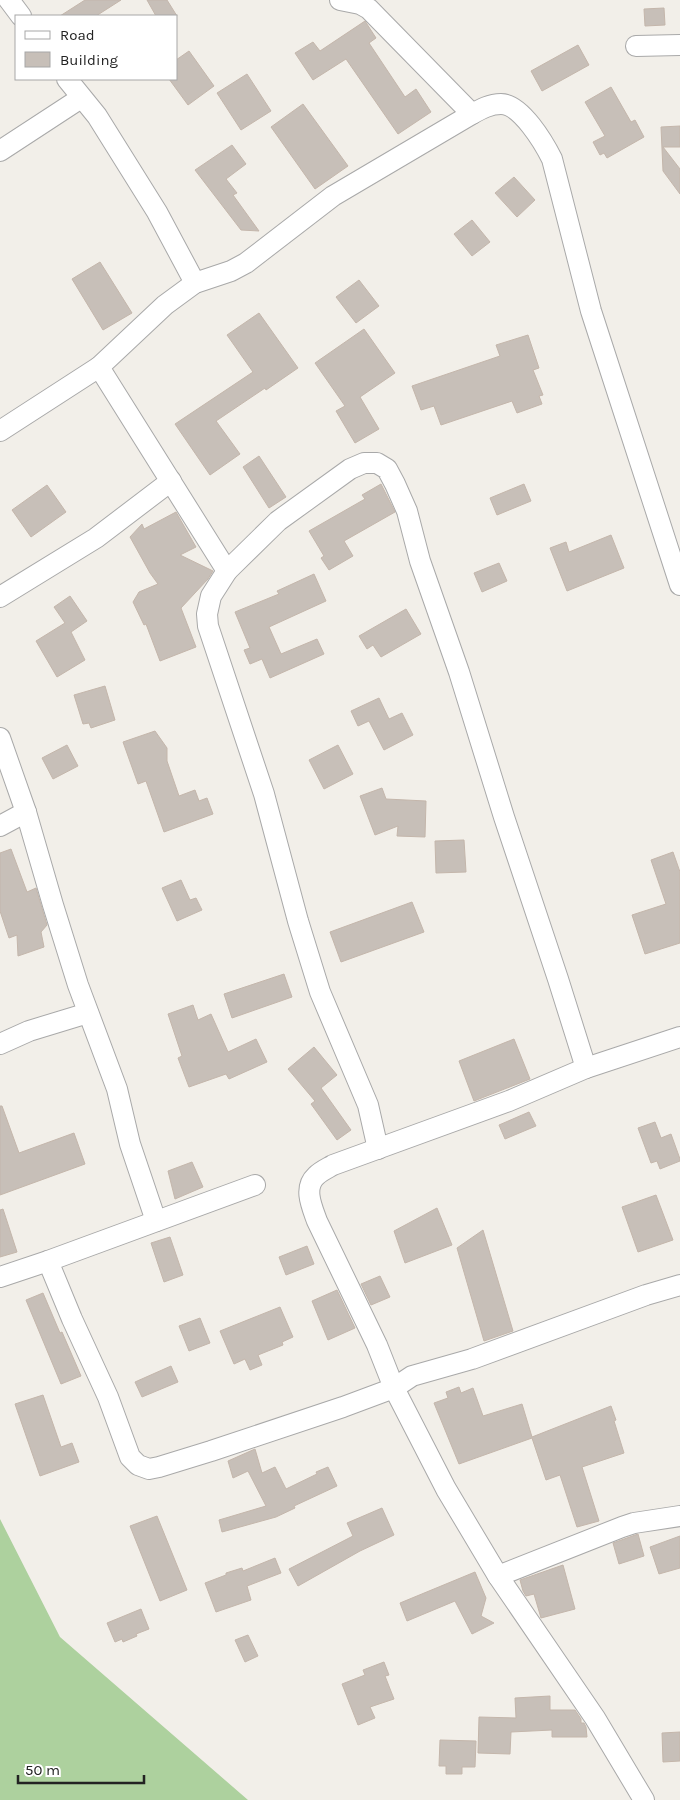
<svg xmlns="http://www.w3.org/2000/svg" width="680" height="1800" font-family="Karla,sans-serif">
  <style>
    .forest { fill: #add19e }
    .building { fill: #c7bfb8; stroke: #c4b6ab }
    .lines { fill: none; stroke-linecap: round; stroke-linejoin: round }
    .minor-casing { stroke: #a9a9a9; stroke-width: 22 }
    .minor { stroke: #fff; stroke-width: 20 }
  </style>
  <rect width="100%" height="100%" fill="#f2efe9"/>
  <!-- forest -->
  <path class="forest" d="M0 1519 60 1637 248 1800H0Z"/>
  <!-- building -->
  <g class="building">
    <path d="M85 0H121L96 16H60Z"/>
    <path d="M147 0H167L177 16H156Z"/>
    <path d="M664 8 665 25 645 26 644 9Z"/>
    <path d="M365 21 376 38 369 43 405 97 416 89 431 112 398 134 346 59 313 80 295 53 313 42 320 51Z"/>
    <path d="M578 45 589 65 542 91 531 71Z"/>
    <path d="M189 51 214 86 188 105 169 79H176V60Z"/>
    <path d="M247 74 271 111 241 130 217 93Z"/>
    <path d="M611 87 631 122 635 120 644 137 607 158 604 153 600 155 593 142 605 136 585 102Z"/>
    <path d="M303 104 348 166 315 189 271 127Z"/>
    <path d="M680 126V147H663L680 169V194L663 171 661 127Z"/>
    <path d="M232 145 246 164 226 179 237 193 233 195 259 231 241 230 195 170Z"/>
    <path d="M514 177 535 200 517 217 495 193Z"/>
    <path d="M472 220 490 242 472 256 454 234Z"/>
    <path d="M100 262 132 313 103 330 72 279Z"/>
    <path d="M359 280 379 306 356 323 336 297Z"/>
    <path d="M259 313 298 368 266 390 265 388 216 421 240 454 210 475 175 424 253 372 227 335Z"/>
    <path d="M364 329 395 373 360 397 379 429 355 443 336 411 345 406 315 363Z"/>
    <path d="M528 335 539 368 533 370 543 395 539 396 542 404 517 413 512 401 441 425 434 406 421 410 412 386 500 356 496 345Z"/>
    <path d="M259 456 286 497 269 508 243 467Z"/>
    <path d="M381 484 395 512 344 541 353 556 329 570 321 558 324 556 309 531 365 499 362 495Z"/>
    <path d="M524 484 531 501 497 515 490 498Z"/>
    <path d="M47 485 66 512 31 537 12 510Z"/>
    <path d="M176 512 196 547 180 555 213 571 208 579 181 608 196 647 160 661 146 624 144 625 133 602 139 592 158 584 150 573 130 537 142 524 144 529Z"/>
    <path d="M611 535 624 568 567 591 550 548 566 542 569 552Z"/>
    <path d="M499 563 507 581 482 592 474 573Z"/>
    <path d="M314 574 326 601 269 627 281 654 317 639 324 654 270 678 262 659 250 664 244 650 250 648 235 612 279 594 277 591Z"/>
    <path d="M70 596 87 621 71 632 85 660 57 677 36 641 65 623 54 607Z"/>
    <path d="M406 609 421 634 381 657 373 645 367 649 359 636Z"/>
    <path d="M105 686 115 720 91 728 89 723 83 724 74 695Z"/>
    <path d="M379 698 389 719 402 713 413 735 384 750 369 721 358 726 351 711Z"/>
    <path d="M155 731 167 748V761L179 796 195 790 199 801 207 798 213 814 164 832 146 781 138 784 123 742Z"/>
    <path d="M67 745 78 766 53 779 42 758Z"/>
    <path d="M338 745 353 774 324 789 309 760Z"/>
    <path d="M382 788 386 799 426 801 425 837 397 836 398 826 375 835 360 796Z"/>
    <path d="M464 840 466 872 436 873 435 841Z"/>
    <path d="M11 849 27 892 36 888 47 925 41 932 44 947 18 956 17 935 9 938 0 911V853Z"/>
    <path d="M673 852 680 872V943L645 954 632 915 666 904 651 860Z"/>
    <path d="M181 880 190 900 196 898 202 910 177 921 162 888Z"/>
    <path d="M412 902 424 932 341 962 330 932Z"/>
    <path d="M284 974 292 997 232 1018 224 994Z"/>
    <path d="M193 1005 198 1020 211 1014 228 1052 256 1039 267 1062 229 1079 226 1074 189 1087 178 1058 182 1056 168 1014Z"/>
    <path d="M514 1039 530 1079 474 1101 459 1061Z"/>
    <path d="M314 1047 337 1075 321 1088 351 1130 337 1140 311 1104 315 1101 288 1069Z"/>
    <path d="M0 1106H2L19 1153 74 1133 85 1164 0 1195Z"/>
    <path d="M529 1112 536 1126 505 1139 499 1125Z"/>
    <path d="M655 1122 661 1138 671 1134 680 1159V1161L660 1169 657 1161 651 1163 638 1128Z"/>
    <path d="M192 1162 203 1187 175 1199 168 1171Z"/>
    <path d="M656 1195 673 1240 638 1252 622 1207Z"/>
    <path d="M437 1208 452 1245 405 1263 394 1231Z"/>
    <path d="M3 1209 17 1252 0 1257V1210Z"/>
    <path d="M483 1230 513 1331 484 1341 457 1248Z"/>
    <path d="M170 1237 183 1275 164 1282 151 1243Z"/>
    <path d="M307 1246 314 1264 286 1275 279 1257Z"/>
    <path d="M380 1276 390 1297 371 1305 361 1284Z"/>
    <path d="M337 1290 355 1328 328 1340 312 1301Z"/>
    <path d="M43 1293 60 1333 62 1332 81 1376 61 1384 26 1300Z"/>
    <path d="M280 1307 293 1337 282 1342 283 1345 258 1355 262 1365 250 1370 245 1359 234 1364 220 1331Z"/>
    <path d="M200 1318 210 1343 189 1351 179 1326Z"/>
    <path d="M171 1366 178 1382 142 1397 135 1382Z"/>
    <path d="M459 1387 461 1393 473 1388 483 1416 522 1404 532 1437 611 1406 616 1420 614 1421 624 1453 582 1467 599 1521 577 1527 560 1475 546 1480 532 1438 459 1464 434 1403 448 1398 446 1392Z"/>
    <path d="M43 1395 61 1447 72 1443 79 1462 40 1476 15 1404Z"/>
    <path d="M255 1449 262 1473 275 1467 286 1489 317 1474 316 1472 328 1467 337 1486 294 1506 295 1508 276 1517 222 1532 219 1520 266 1506 248 1471 233 1478 228 1461Z"/>
    <path d="M382 1508 394 1535 360 1551 298 1586 289 1569 353 1536 347 1523Z"/>
    <path d="M157 1516 187 1590 160 1601 130 1526Z"/>
    <path d="M638 1534 644 1556 619 1564 613 1543Z"/>
    <path d="M680 1536V1568L659 1574 650 1547Z"/>
    <path d="M275 1558 281 1573 247 1586 251 1600 216 1612 205 1583 226 1575V1573L242 1568 243 1571Z"/>
    <path d="M563 1565 575 1609 541 1618 534 1594 526 1596 523 1591 520 1580Z"/>
    <path d="M475 1572 486 1598 481 1616 494 1623 472 1634 455 1601 407 1621 400 1603Z"/>
    <path d="M141 1609 149 1629 136 1634 137 1636 123 1642 122 1639 115 1642 107 1623Z"/>
    <path d="M248 1635 258 1656 245 1662 235 1640Z"/>
    <path d="M384 1662 389 1675 385 1676 394 1699 370 1707 375 1718 358 1725 342 1684 365 1675 363 1670Z"/>
    <path d="M550 1696V1710H575L581 1719V1723H584L586 1727 587 1737H552V1730L511 1732 510 1754 478 1753 479 1717 516 1718 515 1698Z"/>
    <path d="M680 1732V1761L663 1762 662 1733Z"/>
    <path d="M440 1740 476 1741 475 1767H462V1774H446V1766H439Z"/>
  </g>
  <g class="lines">
    <!-- minor casing -->
    <g class="minor-casing">
      <g id="minor">
        <path d="M9 0 21 16"/>
        <path d="M340 0 360 4 369 9 472 114"/>
        <path d="M636 46 680 45"/>
        <path d="M67 79 97 116 157 212 195 283"/>
        <path d="M0 151 81 98"/>
        <path d="M99 367 227 571"/>
        <path d="M0 431 99 367 165 305 195 283 231 271 246 263 333 196 472 114C481 109 490 104 501 104 521 104 544 143 552 159L591 311 680 585"/>
        <path d="M0 597 96 538 171 481"/>
        <path d="M0 738 26 812 53 905 78 985 117 1089 130 1144 156 1221"/>
        <path d="M0 826 26 812"/>
        <path d="M0 1044 29 1031 88 1013"/>
        <path d="M378 1149 368 1105 320 992 298 921 264 794 208 626 207 614 211 596 227 571 278 521 350 469 364 463H377L387 469 395 484 407 511 420 561 459 672 504 817 558 979 586 1068"/>
        <path d="M48 1261 72 1319 108 1397 130 1457 138 1465 149 1469 159 1467 211 1451 343 1407 394 1388 412 1376 472 1359 646 1295 680 1285"/>
        <path d="M0 1277 48 1261 255 1185"/>
        <path d="M498 1576 622 1527 634 1523 680 1516"/>
        <path d="M644 1800 595 1718 498 1576 446 1489 394 1388 377 1345 317 1221C312 1207 303 1188 316 1176 321 1171 328 1168 333 1165L509 1101 586 1068 680 1037"/>
      </g>
    </g>
    <!-- minor -->
    <use href="#minor" class="minor"/>
  </g>
  <!-- legend -->
  <rect x="15" y="15" width="162" height="65" fill="#ffffff" stroke="#a7a7a7"/>
  <rect x="25" y="31" width="25" height="8" fill="#ffffff" stroke="#a7a7a7"/>
  <text x="60" y="40" font-size="15" fill="#222222">Road</text>
  <rect x="25" y="52" width="25" height="15" fill="#c7bfb8" stroke="#a7a7a7"/>
  <text x="60" y="65" font-size="15" fill="#222222">Building</text>
  <!-- scale -->
  <path d="M18 1775v8h126v-8" fill="none" stroke="#222222" stroke-width="2.5"/>
  <text x="25" y="1775" font-size="15" fill="#222222" stroke="#ffffff" stroke-width="4" paint-order="stroke">50 m</text>
</svg>
